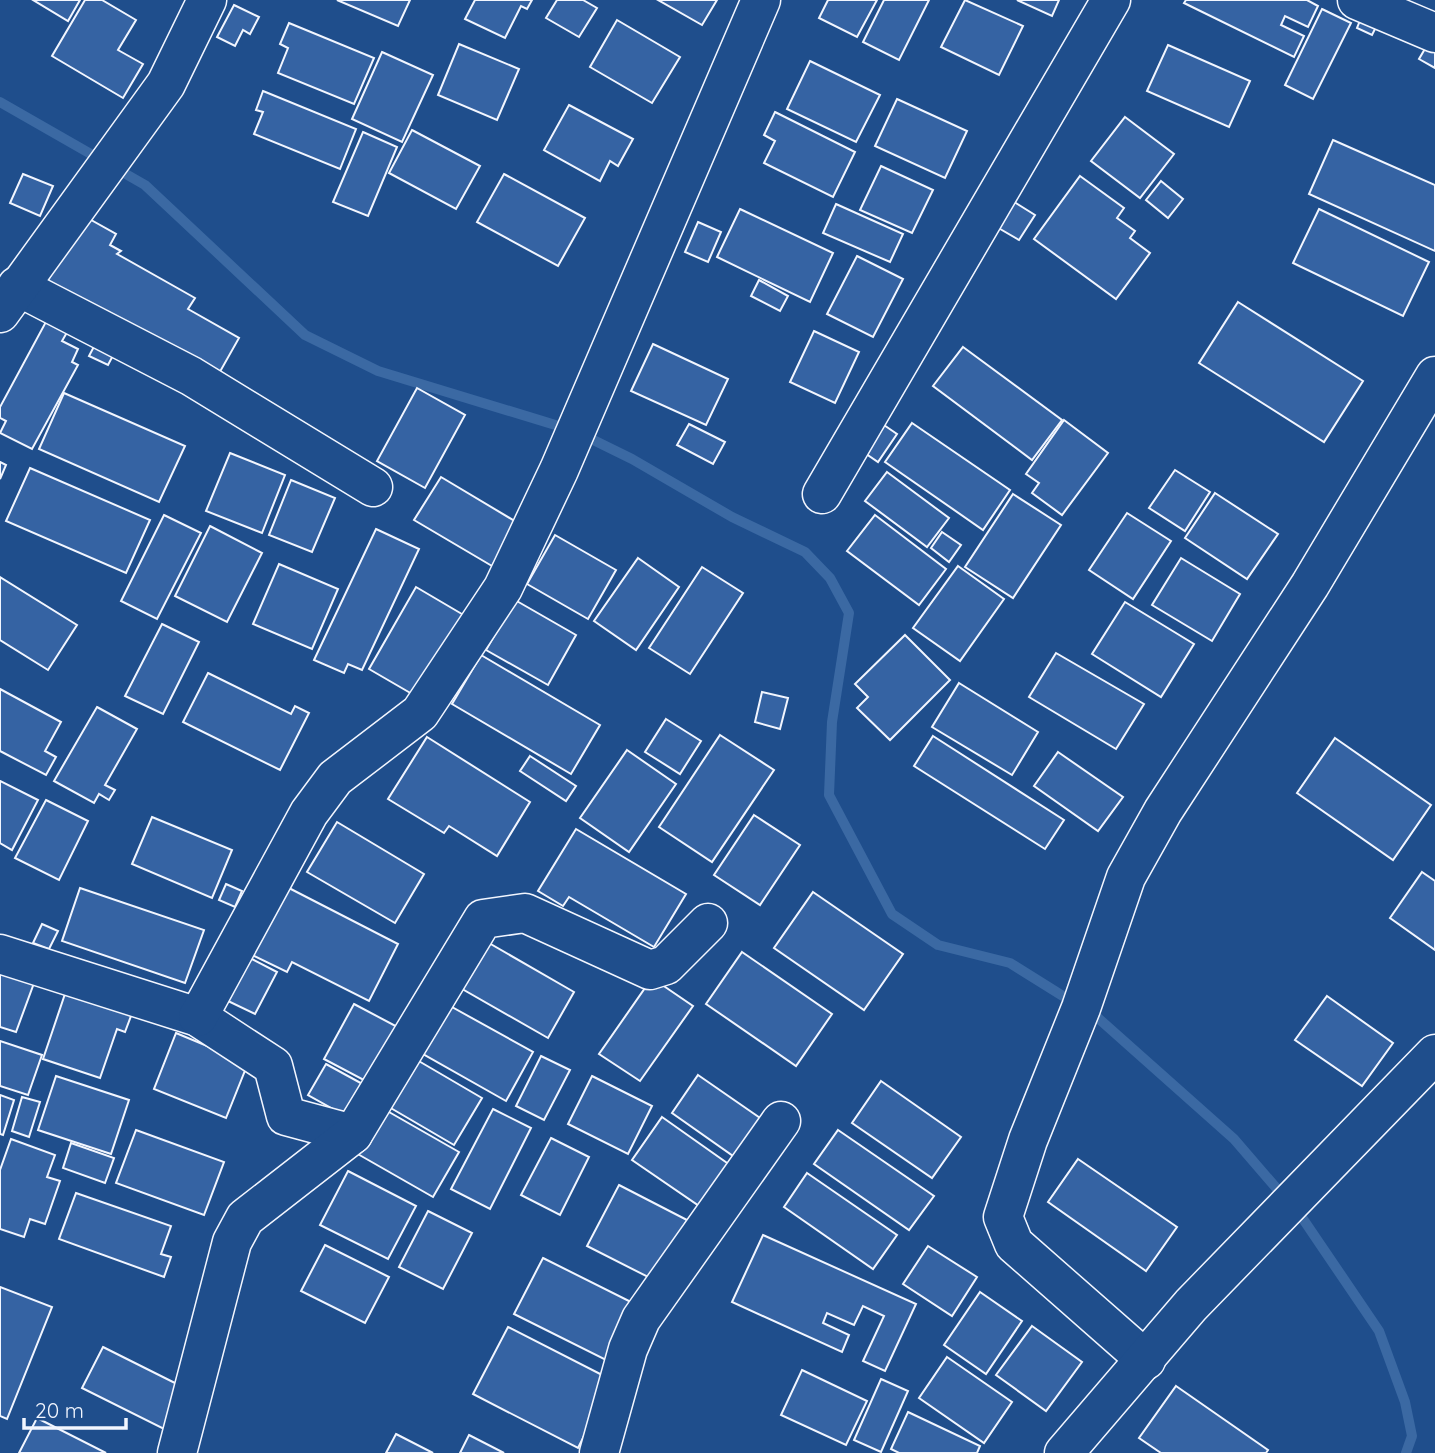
<svg xmlns="http://www.w3.org/2000/svg" width="1435" height="1453" font-family="Quicksand,sans-serif">
  <style>
    .lines { fill: none; stroke-linecap: round; stroke-linejoin: round }
    .stream { stroke: #3b69a3; stroke-width: 10 }
    .building { fill: #3563a3; stroke: #f2f6ff; stroke-width: 2 }
    .minor-casing { stroke: #f2f6ff; stroke-width: 41 }
    .minor { stroke: #1f4e8c; stroke-width: 38 }
  </style>
  <rect width="100%" height="100%" fill="#1f4e8c"/>
  <g class="lines">
    <!-- stream -->
    <path class="stream" d="M0 102 145 185 305 335 378 371 575 431 632 459 732 517 805 552 830 578 849 613 832 722 829 795 892 914 938 945 1010 963 1098 1018 1234 1139 1303 1219 1379 1331 1405 1402 1412 1436 1406 1453"/>
  </g>
  <!-- building -->
  <g class="building">
    <path d="M33 0H80L68 21Z"/>
    <path d="M85 0H102L136 20 118 50 143 64 123 98 52 56Z"/>
    <path d="M337 0H410L398 26Z"/>
    <path d="M475 0H532L527 9 521 6 505 38 465 19Z"/>
    <path d="M557 0H583L597 8 579 37 546 18Z"/>
    <path d="M658 0H717L702 25Z"/>
    <path d="M828 0H877L857 37 819 18Z"/>
    <path d="M884 0H929L899 60 863 42Z"/>
    <path d="M965 0 1023 26 999 75 941 47Z"/>
    <path d="M1017 0H1059L1052 16Z"/>
    <path d="M1186 0H1307L1318 6 1308 27 1285 16 1281 25 1304 36 1294 57 1184 3Z"/>
    <path d="M234 5 259 17 250 34 243 30 235 46 217 37Z"/>
    <path d="M1322 9 1351 23 1313 99 1285 85Z"/>
    <path d="M1361 18 1377 25 1372 35 1357 28Z"/>
    <path d="M617 20 680 57 652 103 590 67Z"/>
    <path d="M289 23 374 58 354 104 278 73 288 48 280 44Z"/>
    <path d="M1429 42 1435 45V68L1419 59Z"/>
    <path d="M459 44 519 69 497 120 438 95Z"/>
    <path d="M1168 45 1250 81 1229 127 1147 91Z"/>
    <path d="M382 52 433 75 402 142 352 119Z"/>
    <path d="M810 61 880 95 856 142 787 109Z"/>
    <path d="M263 91 356 129 340 169 254 134 263 112 256 110Z"/>
    <path d="M897 99 967 131 945 178 875 146Z"/>
    <path d="M569 105 633 139 618 166 610 161 600 181 544 150Z"/>
    <path d="M775 112 855 152 833 197 764 163 775 141 764 135Z"/>
    <path d="M1125 117 1174 154 1140 198 1091 161Z"/>
    <path d="M412 130 480 166 456 209 389 173Z"/>
    <path d="M363 132 397 147 368 216 333 202Z"/>
    <path d="M1333 140 1435 185V251L1309 194Z"/>
    <path d="M881 166 933 190 912 233 860 210Z"/>
    <path d="M23 174 53 186 40 216 10 203Z"/>
    <path d="M504 174 585 218 558 266 477 222Z"/>
    <path d="M1080 176 1124 208 1117 218 1135 231 1130 238 1150 253 1116 299 1034 239Z"/>
    <path d="M1161 181 1183 199 1168 218 1146 200Z"/>
    <path d="M1011 200 1035 215 1019 240 995 226Z"/>
    <path d="M836 204 903 234 890 262 823 233Z"/>
    <path d="M740 209 833 253 810 302 717 257Z"/>
    <path d="M1319 209 1429 262 1403 316 1293 263Z"/>
    <path d="M84 216 116 234 110 245 121 251 117 254 195 298 188 309 239 338 217 377 47 282Z"/>
    <path d="M698 222 721 232 708 262 685 252Z"/>
    <path d="M857 256 903 279 873 337 827 314Z"/>
    <path d="M759 280 788 296 780 311 751 296Z"/>
    <path d="M1238 302 1363 381 1324 442 1199 363Z"/>
    <path d="M48 318 69 329 62 341 78 349 72 362 78 365 32 449 0 433 6 421 0 418V407Z"/>
    <path d="M814 331 859 352 835 403 790 382Z"/>
    <path d="M99 337 118 346 108 365 89 356Z"/>
    <path d="M653 344 728 379 706 425 631 391Z"/>
    <path d="M963 347 1062 420 1032 460 933 386Z"/>
    <path d="M417 388 465 415 425 488 377 461Z"/>
    <path d="M64 393 185 446 159 502 39 449Z"/>
    <path d="M1064 420 1108 453 1062 515 1032 493 1039 483 1026 474Z"/>
    <path d="M878 421 897 434 878 462 859 449Z"/>
    <path d="M912 423 1010 490 983 530 885 462Z"/>
    <path d="M689 424 725 442 713 464 677 445Z"/>
    <path d="M230 453 285 475 262 533 206 511Z"/>
    <path d="M0 462 6 465 0 479Z"/>
    <path d="M30 468 150 520 126 573 6 521Z"/>
    <path d="M1175 470 1210 492 1185 531 1149 508Z"/>
    <path d="M887 472 949 518 927 547 865 501Z"/>
    <path d="M441 477 518 523 492 566 414 520Z"/>
    <path d="M291 480 335 498 312 552 269 535Z"/>
    <path d="M1215 493 1278 534 1247 579 1185 538Z"/>
    <path d="M1013 494 1061 525 1013 598 965 567Z"/>
    <path d="M1127 513 1171 541 1133 599 1089 570Z"/>
    <path d="M164 515 201 533 157 619 121 601Z"/>
    <path d="M875 515 946 569 919 605 847 551Z"/>
    <path d="M210 526 262 553 227 622 175 596Z"/>
    <path d="M376 529 419 549 362 670 348 664 344 673 314 660Z"/>
    <path d="M942 532 961 545 949 562 931 548Z"/>
    <path d="M555 535 616 570 588 619 527 584Z"/>
    <path d="M638 558 679 587 636 650 594 621Z"/>
    <path d="M1181 558 1240 594 1212 641 1152 605Z"/>
    <path d="M279 564 338 589 312 649 253 624Z"/>
    <path d="M958 566 1004 599 960 661 913 628Z"/>
    <path d="M702 567 743 593 690 674 649 648Z"/>
    <path d="M0 577 77 625 48 670 0 640Z"/>
    <path d="M416 587 467 617 419 698 369 669Z"/>
    <path d="M515 600 576 635 548 685 486 650Z"/>
    <path d="M1125 602 1194 644 1161 697 1092 654Z"/>
    <path d="M162 624 199 642 163 714 125 696Z"/>
    <path d="M905 635 950 680 890 740 857 708 868 697 855 684Z"/>
    <path d="M1056 653 1144 704 1116 749 1029 697Z"/>
    <path d="M481 655 600 725 571 774 452 704Z"/>
    <path d="M208 673 291 714 295 706 309 713 280 770 183 722Z"/>
    <path d="M959 683 1038 732 1012 775 932 727Z"/>
    <path d="M0 689 61 722 45 751 56 757 46 775 0 751Z"/>
    <path d="M762 692 788 698 780 729 755 722Z"/>
    <path d="M97 707 137 729 105 785 115 790 109 800 99 794 94 803 54 781Z"/>
    <path d="M666 719 701 741 680 774 645 752Z"/>
    <path d="M720 735 774 770 712 862 659 827Z"/>
    <path d="M933 736 1064 820 1045 849 914 766Z"/>
    <path d="M427 737 530 802 497 856 449 826 444 833 388 799Z"/>
    <path d="M1335 738 1431 805 1393 860 1297 793Z"/>
    <path d="M627 750 676 784 629 852 580 818Z"/>
    <path d="M1058 752 1123 797 1098 831 1034 786Z"/>
    <path d="M530 756 576 786 566 801 520 771Z"/>
    <path d="M0 781 38 800 12 850 0 843Z"/>
    <path d="M46 800 88 821 59 880 15 858Z"/>
    <path d="M754 815 800 845 760 905 714 875Z"/>
    <path d="M152 817 232 850 212 898 132 864Z"/>
    <path d="M337 822 424 874 395 923 307 872Z"/>
    <path d="M576 829 686 894 654 947 569 897 563 906 538 891Z"/>
    <path d="M1422 872 1435 881V950L1390 918Z"/>
    <path d="M226 884 242 891 235 907 219 900Z"/>
    <path d="M285 886 398 944 369 1001 292 962 287 972 250 954Z"/>
    <path d="M80 888 204 930 185 983 62 941Z"/>
    <path d="M813 892 903 954 864 1010 774 948Z"/>
    <path d="M42 924 58 931 49 949 33 943Z"/>
    <path d="M482 939 574 992 548 1038 450 982Z"/>
    <path d="M742 952 832 1014 796 1066 706 1004Z"/>
    <path d="M250 958 277 972 255 1014 228 1001Z"/>
    <path d="M0 971 34 983 16 1032 0 1027Z"/>
    <path d="M652 978 693 1006 640 1081 599 1054Z"/>
    <path d="M68 985 134 1008 125 1032 117 1029 100 1078 43 1059Z"/>
    <path d="M1327 996 1393 1043 1362 1086 1295 1040Z"/>
    <path d="M443 1002 533 1052 506 1101 416 1050Z"/>
    <path d="M354 1004 405 1031 375 1086 324 1059Z"/>
    <path d="M176 1033 248 1063 226 1118 154 1089Z"/>
    <path d="M0 1041 42 1055 28 1095 0 1086Z"/>
    <path d="M541 1056 570 1070 544 1120 516 1106Z"/>
    <path d="M417 1060 482 1098 454 1145 389 1107Z"/>
    <path d="M326 1064 368 1087 351 1119 308 1095Z"/>
    <path d="M698 1075 763 1120 736 1158 672 1113Z"/>
    <path d="M56 1076 129 1100 111 1154 38 1130Z"/>
    <path d="M592 1076 652 1106 628 1154 568 1124Z"/>
    <path d="M881 1081 961 1137 932 1178 852 1123Z"/>
    <path d="M0 1095 14 1100 3 1135 0 1134Z"/>
    <path d="M22 1097 40 1102 29 1137 12 1131Z"/>
    <path d="M382 1108 459 1152 433 1197 356 1153Z"/>
    <path d="M493 1109 531 1128 490 1209 451 1189Z"/>
    <path d="M662 1117 737 1170 708 1212 632 1160Z"/>
    <path d="M136 1130 224 1162 204 1215 116 1183Z"/>
    <path d="M838 1130 934 1196 909 1230 814 1164Z"/>
    <path d="M551 1138 589 1157 560 1215 521 1195Z"/>
    <path d="M11 1139 55 1155 47 1177 60 1181 45 1224 30 1219 24 1237 0 1229V1170Z"/>
    <path d="M71 1143 114 1158 105 1183 63 1168Z"/>
    <path d="M1078 1159 1177 1227 1146 1271 1048 1202Z"/>
    <path d="M348 1171 416 1206 388 1259 320 1225Z"/>
    <path d="M807 1173 897 1235 873 1269 784 1207Z"/>
    <path d="M619 1185 687 1220 656 1281 587 1246Z"/>
    <path d="M76 1193 171 1226 161 1254 171 1257 164 1277 59 1239Z"/>
    <path d="M428 1211 472 1233 443 1289 399 1267Z"/>
    <path d="M763 1235 916 1304 885 1371 863 1361 884 1316 863 1306 854 1325 827 1313 823 1323 849 1335 842 1352 732 1302Z"/>
    <path d="M325 1245 389 1277 365 1323 301 1291Z"/>
    <path d="M928 1246 977 1277 952 1316 903 1284Z"/>
    <path d="M543 1258 635 1304 606 1360 514 1314Z"/>
    <path d="M0 1287 52 1307 7 1419 0 1416Z"/>
    <path d="M980 1292 1022 1321 986 1374 944 1345Z"/>
    <path d="M1032 1326 1082 1362 1046 1411 996 1375Z"/>
    <path d="M508 1327 612 1380 578 1448 473 1394Z"/>
    <path d="M103 1347 191 1391 170 1432 82 1388Z"/>
    <path d="M947 1357 1012 1402 984 1443 919 1398Z"/>
    <path d="M802 1370 867 1401 846 1445 781 1415Z"/>
    <path d="M881 1379 908 1391 881 1452 854 1440Z"/>
    <path d="M1176 1386 1268 1450 1266 1453H1161L1139 1438Z"/>
    <path d="M908 1412 980 1446 977 1453H899L891 1449Z"/>
    <path d="M37 1418 106 1453H19Z"/>
    <path d="M396 1434 433 1453H386Z"/>
    <path d="M469 1435 504 1453H460Z"/>
  </g>
  <g class="lines">
    <!-- minor casing -->
    <g class="minor-casing">
      <g id="minor">
        <path d="M1357 0 1435 33"/>
        <path d="M17 286 191 376 373 487"/>
        <path d="M0 313 166 84 207 0"/>
        <path d="M822 494 1111 0"/>
        <path d="M0 954 198 1017 273 1066 286 1116 353 1134"/>
        <path d="M198 1017 309 813 335 778 420 713 503 588 559 470 761 0"/>
        <path d="M1146 1360 1014 1244 1003 1217 1028 1140 1081 1008 1126 877 1163 811 1310 585 1435 376"/>
        <path d="M177 1453 232 1242 245 1218 353 1134 483 919 525 913 650 970 666 965 708 923"/>
        <path d="M599 1453 628 1349 641 1319 781 1121"/>
        <path d="M1064 1453 1191 1305 1435 1054"/>
      </g>
    </g>
    <!-- minor -->
    <use href="#minor" class="minor"/>
  </g>
  <!-- scale -->
  <path d="M24 1418v10h102v-10" fill="none" stroke="#f2f6ff" stroke-width="3.5"/>
  <text x="35" y="1418" font-size="21" fill="#f2f6ff" stroke="#1f4e8c" stroke-width="5" paint-order="stroke">20 m</text>
</svg>
